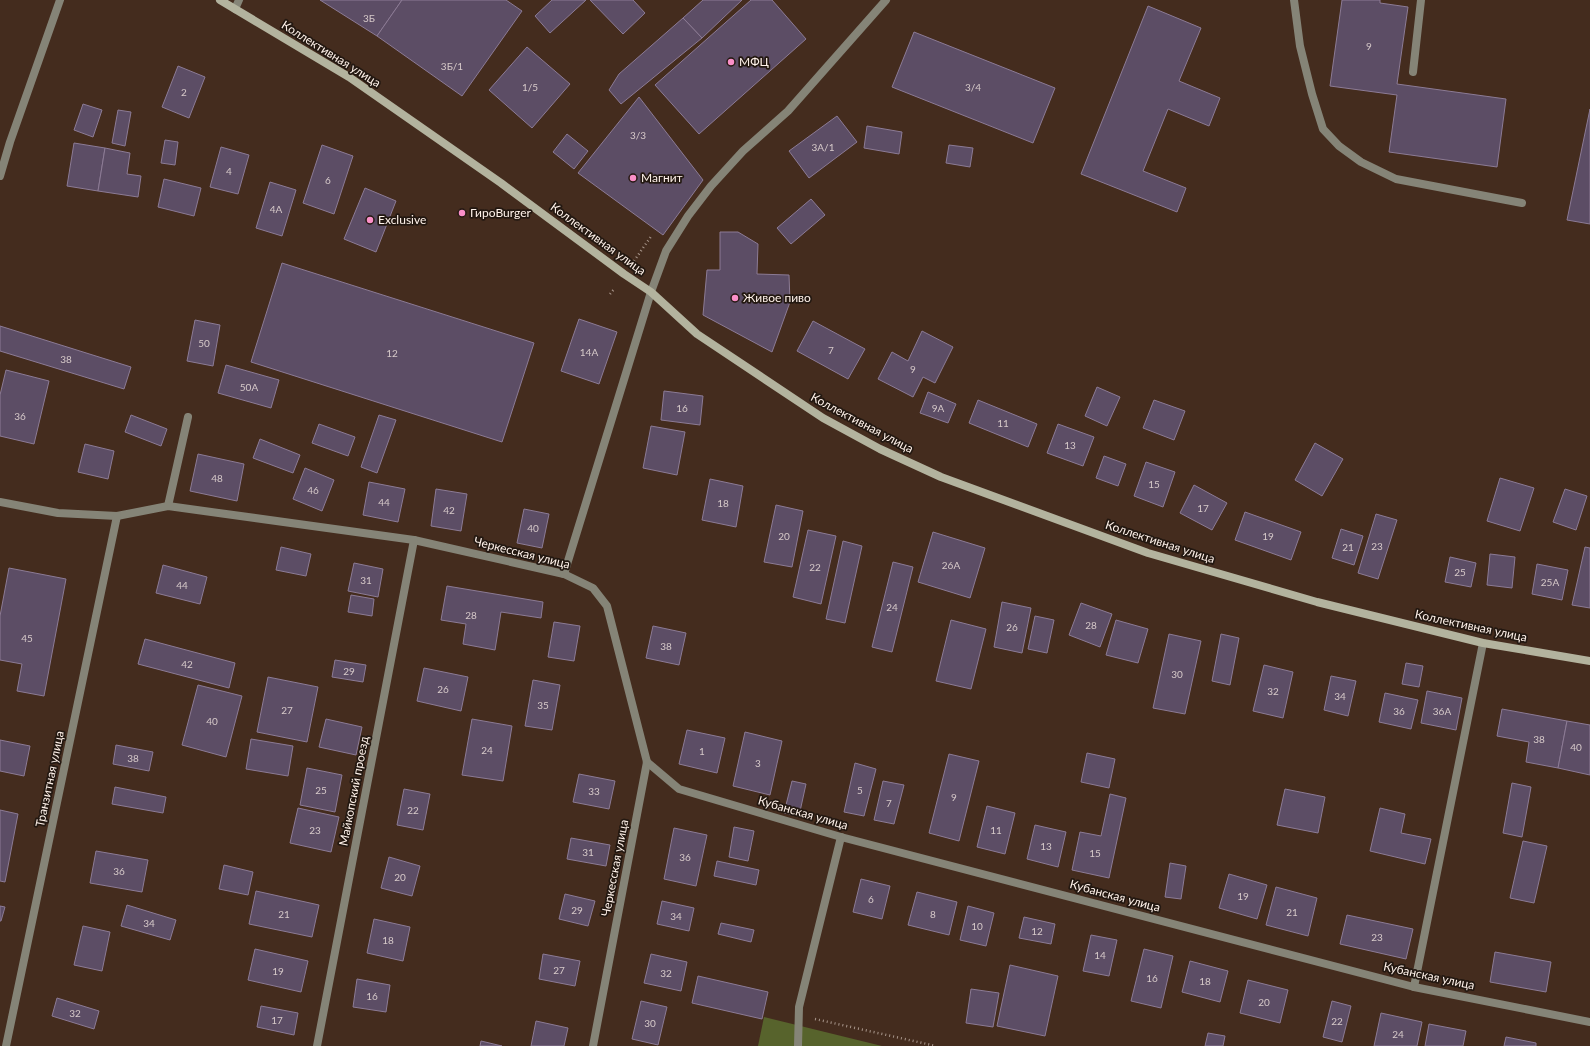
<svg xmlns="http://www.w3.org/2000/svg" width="1590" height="1046" font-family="Lato,sans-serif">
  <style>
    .forest { fill: #57632c }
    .building { fill: #5c4d65; stroke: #8c7b95 }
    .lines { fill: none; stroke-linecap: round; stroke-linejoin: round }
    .path { stroke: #a8968b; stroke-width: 2.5; stroke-dasharray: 1 3; stroke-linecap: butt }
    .lane { stroke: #858477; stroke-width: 8 }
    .street { stroke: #858477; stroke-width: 8 }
    .secondary { stroke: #b3b39e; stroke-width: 8 }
    .poi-dot { fill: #fa8fc8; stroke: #231811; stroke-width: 1.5 }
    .labels { text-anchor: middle; stroke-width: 3.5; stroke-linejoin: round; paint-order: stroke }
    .number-label { font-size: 10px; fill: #d6c9c9 }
    .street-label { font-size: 12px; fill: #fff2ea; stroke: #231811 }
    .poi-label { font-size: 12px; fill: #fff2ea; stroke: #231811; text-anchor: start }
  </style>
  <rect width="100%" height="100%" fill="#442c1e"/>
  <!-- forest -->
  <path class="forest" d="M764 1017 882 1046H758Z"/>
  <!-- building -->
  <g class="building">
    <path d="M320 0H402L377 36Z"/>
    <path d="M402 0H506L522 11 462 96 377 36Z"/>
    <path d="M552 0H586L550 33 535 16Z"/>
    <path d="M590 0H633L645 13 623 34Z"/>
    <path d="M703 0H742L702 38 683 18Z"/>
    <path d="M751 0H772L806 39 699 134 655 85Z"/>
    <path d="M1342 0H1380V3L1408 7 1397 84 1506 99 1497 167 1389 152 1397 95 1330 86Z"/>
    <path d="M1148 6 1201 28 1179 81 1220 98 1209 126 1168 109 1143 171 1186 188 1177 212 1081 174Z"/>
    <path d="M683 18 702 38 621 104 609 90 619 74Z"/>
    <path d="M914 32 1055 88 1033 143 892 87Z"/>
    <path d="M527 47 570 84 532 128 489 90Z"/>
    <path d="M178 66 205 77 189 118 162 107Z"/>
    <path d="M639 97 703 180 663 235 578 173Z"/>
    <path d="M83 104 102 110 93 137 74 130Z"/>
    <path d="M1590 109V224L1567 220Z"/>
    <path d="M118 110 131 112 125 146 112 143Z"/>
    <path d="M837 116 857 142 809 178 789 151Z"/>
    <path d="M867 126 902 132 899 154 864 148Z"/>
    <path d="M567 134 588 151 574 169 553 152Z"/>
    <path d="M165 140 178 142 175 165 161 163Z"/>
    <path d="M74 143 105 148 98 191 67 186Z"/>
    <path d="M322 145 353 156 334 214 303 203Z"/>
    <path d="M949 145 973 148 970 167 946 163Z"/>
    <path d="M221 147 249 155 238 194 210 187Z"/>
    <path d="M105 148 130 153 127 174 141 176 138 197 98 191Z"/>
    <path d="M164 179 201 188 194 216 158 207Z"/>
    <path d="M270 182 296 190 282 236 256 228Z"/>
    <path d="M365 188 396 201 376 252 344 239Z"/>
    <path d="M811 199 825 215 791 244 777 228Z"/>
    <path d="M720 232H738L758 244 757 274 789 275 790 302 772 352 703 315 707 270H720Z"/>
    <path d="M282 263 534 343 502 442 251 362Z"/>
    <path d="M579 319 617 332 599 384 561 371Z"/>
    <path d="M195 320 220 325 213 366 187 361Z"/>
    <path d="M813 321 865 349 848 379 797 351Z"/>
    <path d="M0 326 131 367 124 389 0 351Z"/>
    <path d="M922 331 953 347 935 383 923 377 913 397 878 379 892 352 908 361Z"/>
    <path d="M226 365 279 380 271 408 218 393Z"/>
    <path d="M6 370 49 381 34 444 0 436V395Z"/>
    <path d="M1097 387 1120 397 1107 426 1085 416Z"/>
    <path d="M664 391 703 396 700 425 661 420Z"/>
    <path d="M928 392 956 404 948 423 920 413Z"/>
    <path d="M978 400 1037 424 1028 447 969 423Z"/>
    <path d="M1154 400 1185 411 1174 440 1143 428Z"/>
    <path d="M131 415 167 429 161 446 125 432Z"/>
    <path d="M379 415 396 420 377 473 361 467Z"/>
    <path d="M319 424 355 437 348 456 312 443Z"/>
    <path d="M1058 424 1094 437 1083 466 1047 453Z"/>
    <path d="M651 426 685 432 677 475 643 468Z"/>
    <path d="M260 439 300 455 293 473 253 458Z"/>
    <path d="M1315 443 1343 459 1322 496 1295 480Z"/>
    <path d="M85 444 114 451 108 479 78 472Z"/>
    <path d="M198 454 244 464 237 501 190 491Z"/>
    <path d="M1104 456 1126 464 1118 486 1096 478Z"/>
    <path d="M1146 462 1175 472 1163 507 1134 496Z"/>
    <path d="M305 468 334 480 322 511 293 499Z"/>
    <path d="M1500 478 1534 488 1520 531 1487 521Z"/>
    <path d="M710 479 743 486 736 527 702 520Z"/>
    <path d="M369 482 405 489 398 522 363 515Z"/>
    <path d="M1194 485 1227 503 1212 530 1180 513Z"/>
    <path d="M436 489 467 494 461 531 431 526Z"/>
    <path d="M1565 489 1587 496 1576 530 1553 522Z"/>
    <path d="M776 505 803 511 792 567 764 562Z"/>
    <path d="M524 509 549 514 542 548 517 543Z"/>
    <path d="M1245 512 1301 532 1291 560 1235 540Z"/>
    <path d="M1376 514 1397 520 1378 579 1358 573Z"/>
    <path d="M1341 529 1363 536 1354 565 1332 558Z"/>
    <path d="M808 530 836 536 821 604 793 597Z"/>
    <path d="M933 532 985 548 970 598 918 582Z"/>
    <path d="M843 541 862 546 845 623 826 619Z"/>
    <path d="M281 547 311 554 306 576 276 570Z"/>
    <path d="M1585 547 1590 548V608L1572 605Z"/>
    <path d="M1490 554 1515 557 1512 588 1487 585Z"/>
    <path d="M1450 557 1476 563 1471 587 1445 582Z"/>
    <path d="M893 562 913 567 892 652 872 647Z"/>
    <path d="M354 563 383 569 378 597 348 591Z"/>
    <path d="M1537 564 1568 570 1562 600 1532 594Z"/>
    <path d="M163 565 207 577 200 604 156 593Z"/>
    <path d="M9 568 66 579 44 696 17 691 22 664 0 660V616Z"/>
    <path d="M447 586 543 602 541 618 501 612 495 650 463 644 466 624 441 620Z"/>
    <path d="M351 595 374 599 372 616 348 612Z"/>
    <path d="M1002 602 1031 608 1022 653 994 647Z"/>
    <path d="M1081 603 1112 614 1100 647 1069 635Z"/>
    <path d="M1035 616 1054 620 1047 653 1028 649Z"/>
    <path d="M951 620 986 629 971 689 936 681Z"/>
    <path d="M1116 620 1148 629 1138 663 1106 655Z"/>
    <path d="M554 622 580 626 574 661 548 657Z"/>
    <path d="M653 626 686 633 679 665 646 658Z"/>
    <path d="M1169 634 1201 641 1185 714 1153 708Z"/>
    <path d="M1221 634 1239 638 1230 685 1212 681Z"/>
    <path d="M145 639 235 663 229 688 138 664Z"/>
    <path d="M335 660 366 665 363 682 332 677Z"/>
    <path d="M1406 663 1423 666 1419 687 1402 684Z"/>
    <path d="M1264 665 1293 672 1283 718 1253 711Z"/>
    <path d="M424 668 468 677 461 711 417 701Z"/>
    <path d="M1331 676 1356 681 1348 716 1324 710Z"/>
    <path d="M268 677 318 687 307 742 257 732Z"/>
    <path d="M533 680 560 685 552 730 525 726Z"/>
    <path d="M198 685 242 696 226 757 182 745Z"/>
    <path d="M1427 691 1462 698 1456 730 1421 723Z"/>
    <path d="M1385 693 1418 700 1411 729 1379 722Z"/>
    <path d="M1502 709 1567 721 1558 768 1526 762 1529 742 1497 736Z"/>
    <path d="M326 719 362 727 356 755 319 747Z"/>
    <path d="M472 719 512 726 503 781 462 775Z"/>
    <path d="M1567 721 1590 725V775L1558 768Z"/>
    <path d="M687 730 725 738 717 773 679 764Z"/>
    <path d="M745 732 782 741 770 795 733 786Z"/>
    <path d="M251 739 293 746 288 776 246 769Z"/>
    <path d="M0 740 30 746 24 776 0 771Z"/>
    <path d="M116 745 153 752 149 771 113 764Z"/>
    <path d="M1087 753 1115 759 1109 788 1081 782Z"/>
    <path d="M949 754 979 761 959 841 929 833Z"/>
    <path d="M855 763 876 769 864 816 844 812Z"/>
    <path d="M307 768 342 775 335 812 300 805Z"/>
    <path d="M579 774 615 781 609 809 573 802Z"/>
    <path d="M792 781 806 784 799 816 784 813Z"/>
    <path d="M883 781 904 785 894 824 874 820Z"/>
    <path d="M1512 783 1531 787 1522 837 1503 833Z"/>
    <path d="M115 787 166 797 163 813 112 804Z"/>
    <path d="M404 789 430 794 423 830 397 825Z"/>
    <path d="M1285 789 1325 797 1318 833 1277 825Z"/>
    <path d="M1110 794 1126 798 1109 878 1072 870 1080 832 1101 836Z"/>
    <path d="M987 806 1015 813 1005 854 977 847Z"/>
    <path d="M298 808 339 817 331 852 290 843Z"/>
    <path d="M1380 808 1405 814 1401 833 1431 839 1425 864 1370 851Z"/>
    <path d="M0 810 18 814 5 882 0 881Z"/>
    <path d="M1035 825 1066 832 1058 867 1027 859Z"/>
    <path d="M734 827 754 831 748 861 729 857Z"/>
    <path d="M674 828 707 835 696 886 664 879Z"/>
    <path d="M571 838 610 845 606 866 567 859Z"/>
    <path d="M1523 841 1547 846 1534 903 1510 898Z"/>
    <path d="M96 851 148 860 142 892 90 883Z"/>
    <path d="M389 857 420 866 412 896 381 888Z"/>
    <path d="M717 861 759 870 756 885 714 876Z"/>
    <path d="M1170 863 1186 866 1181 899 1165 897Z"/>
    <path d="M224 865 253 872 248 895 219 889Z"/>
    <path d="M1229 874 1267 885 1257 919 1219 908Z"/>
    <path d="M861 879 890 886 882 919 853 912Z"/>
    <path d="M1276 887 1317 898 1308 936 1266 925Z"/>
    <path d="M256 891 319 905 312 937 249 924Z"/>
    <path d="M917 892 957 902 949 935 908 925Z"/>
    <path d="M565 894 595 901 588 926 559 919Z"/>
    <path d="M662 901 694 908 689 931 657 924Z"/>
    <path d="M127 905 176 920 170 940 121 926Z"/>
    <path d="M0 906 5 907 1 921H0Z"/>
    <path d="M968 906 994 913 986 946 960 940Z"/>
    <path d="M1347 915 1413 929 1406 959 1340 944Z"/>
    <path d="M1024 917 1055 924 1051 944 1019 938Z"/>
    <path d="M374 919 410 927 403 961 367 953Z"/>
    <path d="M721 923 754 930 751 942 718 934Z"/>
    <path d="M83 926 110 932 102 971 74 965Z"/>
    <path d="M1091 935 1117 940 1109 976 1083 971Z"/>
    <path d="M255 949 308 961 301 992 248 980Z"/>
    <path d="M1144 949 1173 956 1161 1008 1131 1001Z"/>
    <path d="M1495 952 1551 962 1546 992 1490 982Z"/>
    <path d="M543 954 580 961 575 986 539 979Z"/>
    <path d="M651 954 687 962 681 991 644 983Z"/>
    <path d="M1190 961 1228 971 1220 1002 1182 992Z"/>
    <path d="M1010 965 1058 976 1045 1036 997 1026Z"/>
    <path d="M698 976 768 992 762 1019 692 1003Z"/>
    <path d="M357 979 390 985 386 1012 353 1007Z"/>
    <path d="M1248 980 1288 990 1280 1023 1240 1013Z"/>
    <path d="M971 989 999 993 993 1027 966 1023Z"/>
    <path d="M57 998 99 1011 94 1029 52 1016Z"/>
    <path d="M641 1001 667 1007 658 1045 632 1039Z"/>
    <path d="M1332 1001 1351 1006 1342 1042 1323 1037Z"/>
    <path d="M261 1006 298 1013 294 1035 257 1027Z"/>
    <path d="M1381 1013 1422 1022 1417 1046H1374Z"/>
    <path d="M536 1021 568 1028 564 1046H531Z"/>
    <path d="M1429 1024 1466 1031 1463 1046H1425Z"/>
    <path d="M1208 1033 1225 1036 1223 1046H1205Z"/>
    <path d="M1506 1037 1536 1043V1046H1504Z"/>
    <path d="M481 1041 502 1046H480Z"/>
  </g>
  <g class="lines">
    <!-- path -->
    <g class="path">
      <path d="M634 261 652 235"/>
      <path d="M610 294 615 288"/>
      <path d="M815 1019 936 1046"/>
    </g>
    <!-- lane -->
    <g class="lane">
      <path d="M1294 0 1300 46 1312 94 1323 129 1339 146 1361 162 1396 179 1522 203"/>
      <path d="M235 9 239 0"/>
      <path d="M1413 72 1421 0"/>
      <path d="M651 292 666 251 688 216 711 186 743 151 788 111 886 0"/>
      <path d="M168 506 188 417"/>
      <path d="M798 1046 799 1007 841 837"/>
    </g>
    <!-- street -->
    <g class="street">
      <path d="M0 176 10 142 60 0"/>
      <path d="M0 502 58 513 117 516 168 506 414 540 564 574 593 588 607 606 647 762 593 1046"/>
      <path d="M564 574 651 292"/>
      <path d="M647 762 679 789 841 837 1414 987 1590 1022"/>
      <path d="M1414 987 1483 643"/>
      <path d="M6 1046 117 516"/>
      <path d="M317 1046 414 540"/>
    </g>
    <!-- secondary -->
    <path class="secondary" d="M220 0 349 77 501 183 624 274 651 292 697 334 823 418 880 449 941 477 1148 553 1317 602 1483 643 1590 661"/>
  </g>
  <!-- markers -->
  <g class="poi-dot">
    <circle cx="731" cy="62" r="4"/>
    <circle cx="633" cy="178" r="4"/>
    <circle cx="462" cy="213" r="4"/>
    <circle cx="370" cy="220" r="4"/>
    <circle cx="735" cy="298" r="4"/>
  </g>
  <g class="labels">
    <!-- number labels -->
    <g class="number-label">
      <text x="369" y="22">3Б</text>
      <text x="1369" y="50">9</text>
      <text x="452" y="70">3Б/1</text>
      <text x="530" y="91">1/5</text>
      <text x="973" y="91">3/4</text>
      <text x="184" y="96">2</text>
      <text x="638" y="139">3/3</text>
      <text x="823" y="151">3А/1</text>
      <text x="229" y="175">4</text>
      <text x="328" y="184">6</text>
      <text x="276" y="213">4А</text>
      <text x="204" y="347">50</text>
      <text x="831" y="354">7</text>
      <text x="589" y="356">14А</text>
      <text x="392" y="357">12</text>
      <text x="66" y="363">38</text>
      <text x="913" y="373">9</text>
      <text x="249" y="391">50А</text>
      <text x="682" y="412">16</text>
      <text x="938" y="412">9А</text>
      <text x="20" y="420">36</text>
      <text x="1003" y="427">11</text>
      <text x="1070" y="449">13</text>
      <text x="217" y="482">48</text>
      <text x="1154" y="488">15</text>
      <text x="313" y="494">46</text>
      <text x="384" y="506">44</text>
      <text x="723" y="507">18</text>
      <text x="1203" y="512">17</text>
      <text x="449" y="514">42</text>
      <text x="533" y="532">40</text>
      <text x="784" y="540">20</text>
      <text x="1268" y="540">19</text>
      <text x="1377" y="550">23</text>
      <text x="1348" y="551">21</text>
      <text x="951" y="569">26А</text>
      <text x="815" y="571">22</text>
      <text x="1460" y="576">25</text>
      <text x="366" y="584">31</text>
      <text x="1550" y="586">25А</text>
      <text x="182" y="589">44</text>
      <text x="892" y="611">24</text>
      <text x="471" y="619">28</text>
      <text x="1091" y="629">28</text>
      <text x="1012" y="631">26</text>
      <text x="27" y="642">45</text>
      <text x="666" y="650">38</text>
      <text x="187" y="668">42</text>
      <text x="349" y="675">29</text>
      <text x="1177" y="678">30</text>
      <text x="443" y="693">26</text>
      <text x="1273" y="695">32</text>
      <text x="1340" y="700">34</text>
      <text x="543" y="709">35</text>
      <text x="287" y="714">27</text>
      <text x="1399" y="715">36</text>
      <text x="1442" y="715">36А</text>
      <text x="212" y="725">40</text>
      <text x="1539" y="743">38</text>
      <text x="1576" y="751">40</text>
      <text x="487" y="754">24</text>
      <text x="702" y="755">1</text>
      <text x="133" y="762">38</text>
      <text x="758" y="767">3</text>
      <text x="321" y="794">25</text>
      <text x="860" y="794">5</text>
      <text x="594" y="795">33</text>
      <text x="954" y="801">9</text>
      <text x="889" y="807">7</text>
      <text x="413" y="814">22</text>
      <text x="315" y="834">23</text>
      <text x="996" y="834">11</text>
      <text x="1046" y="850">13</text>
      <text x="588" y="856">31</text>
      <text x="1095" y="857">15</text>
      <text x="685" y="861">36</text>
      <text x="119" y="875">36</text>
      <text x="400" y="881">20</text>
      <text x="1243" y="900">19</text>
      <text x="871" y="903">6</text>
      <text x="577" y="914">29</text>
      <text x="1292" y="916">21</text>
      <text x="284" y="918">21</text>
      <text x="933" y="918">8</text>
      <text x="676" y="920">34</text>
      <text x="149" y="927">34</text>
      <text x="977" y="930">10</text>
      <text x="1037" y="935">12</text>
      <text x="1377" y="941">23</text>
      <text x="388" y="944">18</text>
      <text x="1100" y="959">14</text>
      <text x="559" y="974">27</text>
      <text x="278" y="975">19</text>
      <text x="666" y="977">32</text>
      <text x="1152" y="982">16</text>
      <text x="1205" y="985">18</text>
      <text x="372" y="1000">16</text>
      <text x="1264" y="1006">20</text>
      <text x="75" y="1017">32</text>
      <text x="277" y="1024">17</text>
      <text x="1337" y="1025">22</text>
      <text x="650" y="1027">30</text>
      <text x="1398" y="1038">24</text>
    </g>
    <!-- street labels -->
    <g class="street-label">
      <text transform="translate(331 54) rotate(32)" y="4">Коллективная улица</text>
      <text transform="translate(598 239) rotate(36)" y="4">Коллективная улица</text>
      <text transform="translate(862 423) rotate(28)" y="4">Коллективная улица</text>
      <text transform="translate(1160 542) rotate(18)" y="4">Коллективная улица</text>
      <text transform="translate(522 553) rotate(14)" y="4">Черкесская улица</text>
      <text transform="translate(1471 626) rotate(12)" y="4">Коллективная улица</text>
      <text transform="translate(50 779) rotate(-78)" y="4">Транзитная улица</text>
      <text transform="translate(354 791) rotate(-79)" y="4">Майкопский проезд</text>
      <text transform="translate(803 813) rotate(16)" y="4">Кубанская улица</text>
      <text transform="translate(615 868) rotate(-79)" y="4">Черкесская улица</text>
      <text transform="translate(1115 896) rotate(15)" y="4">Кубанская улица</text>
      <text transform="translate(1429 976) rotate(12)" y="4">Кубанская улица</text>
    </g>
    <!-- poi labels -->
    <g class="poi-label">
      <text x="739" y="66">МФЦ</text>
      <text x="641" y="182">Магнит</text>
      <text x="470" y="217">ГироBurger</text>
      <text x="378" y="224">Exclusive</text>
      <text x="743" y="302">Живое пиво</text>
    </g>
  </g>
</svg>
